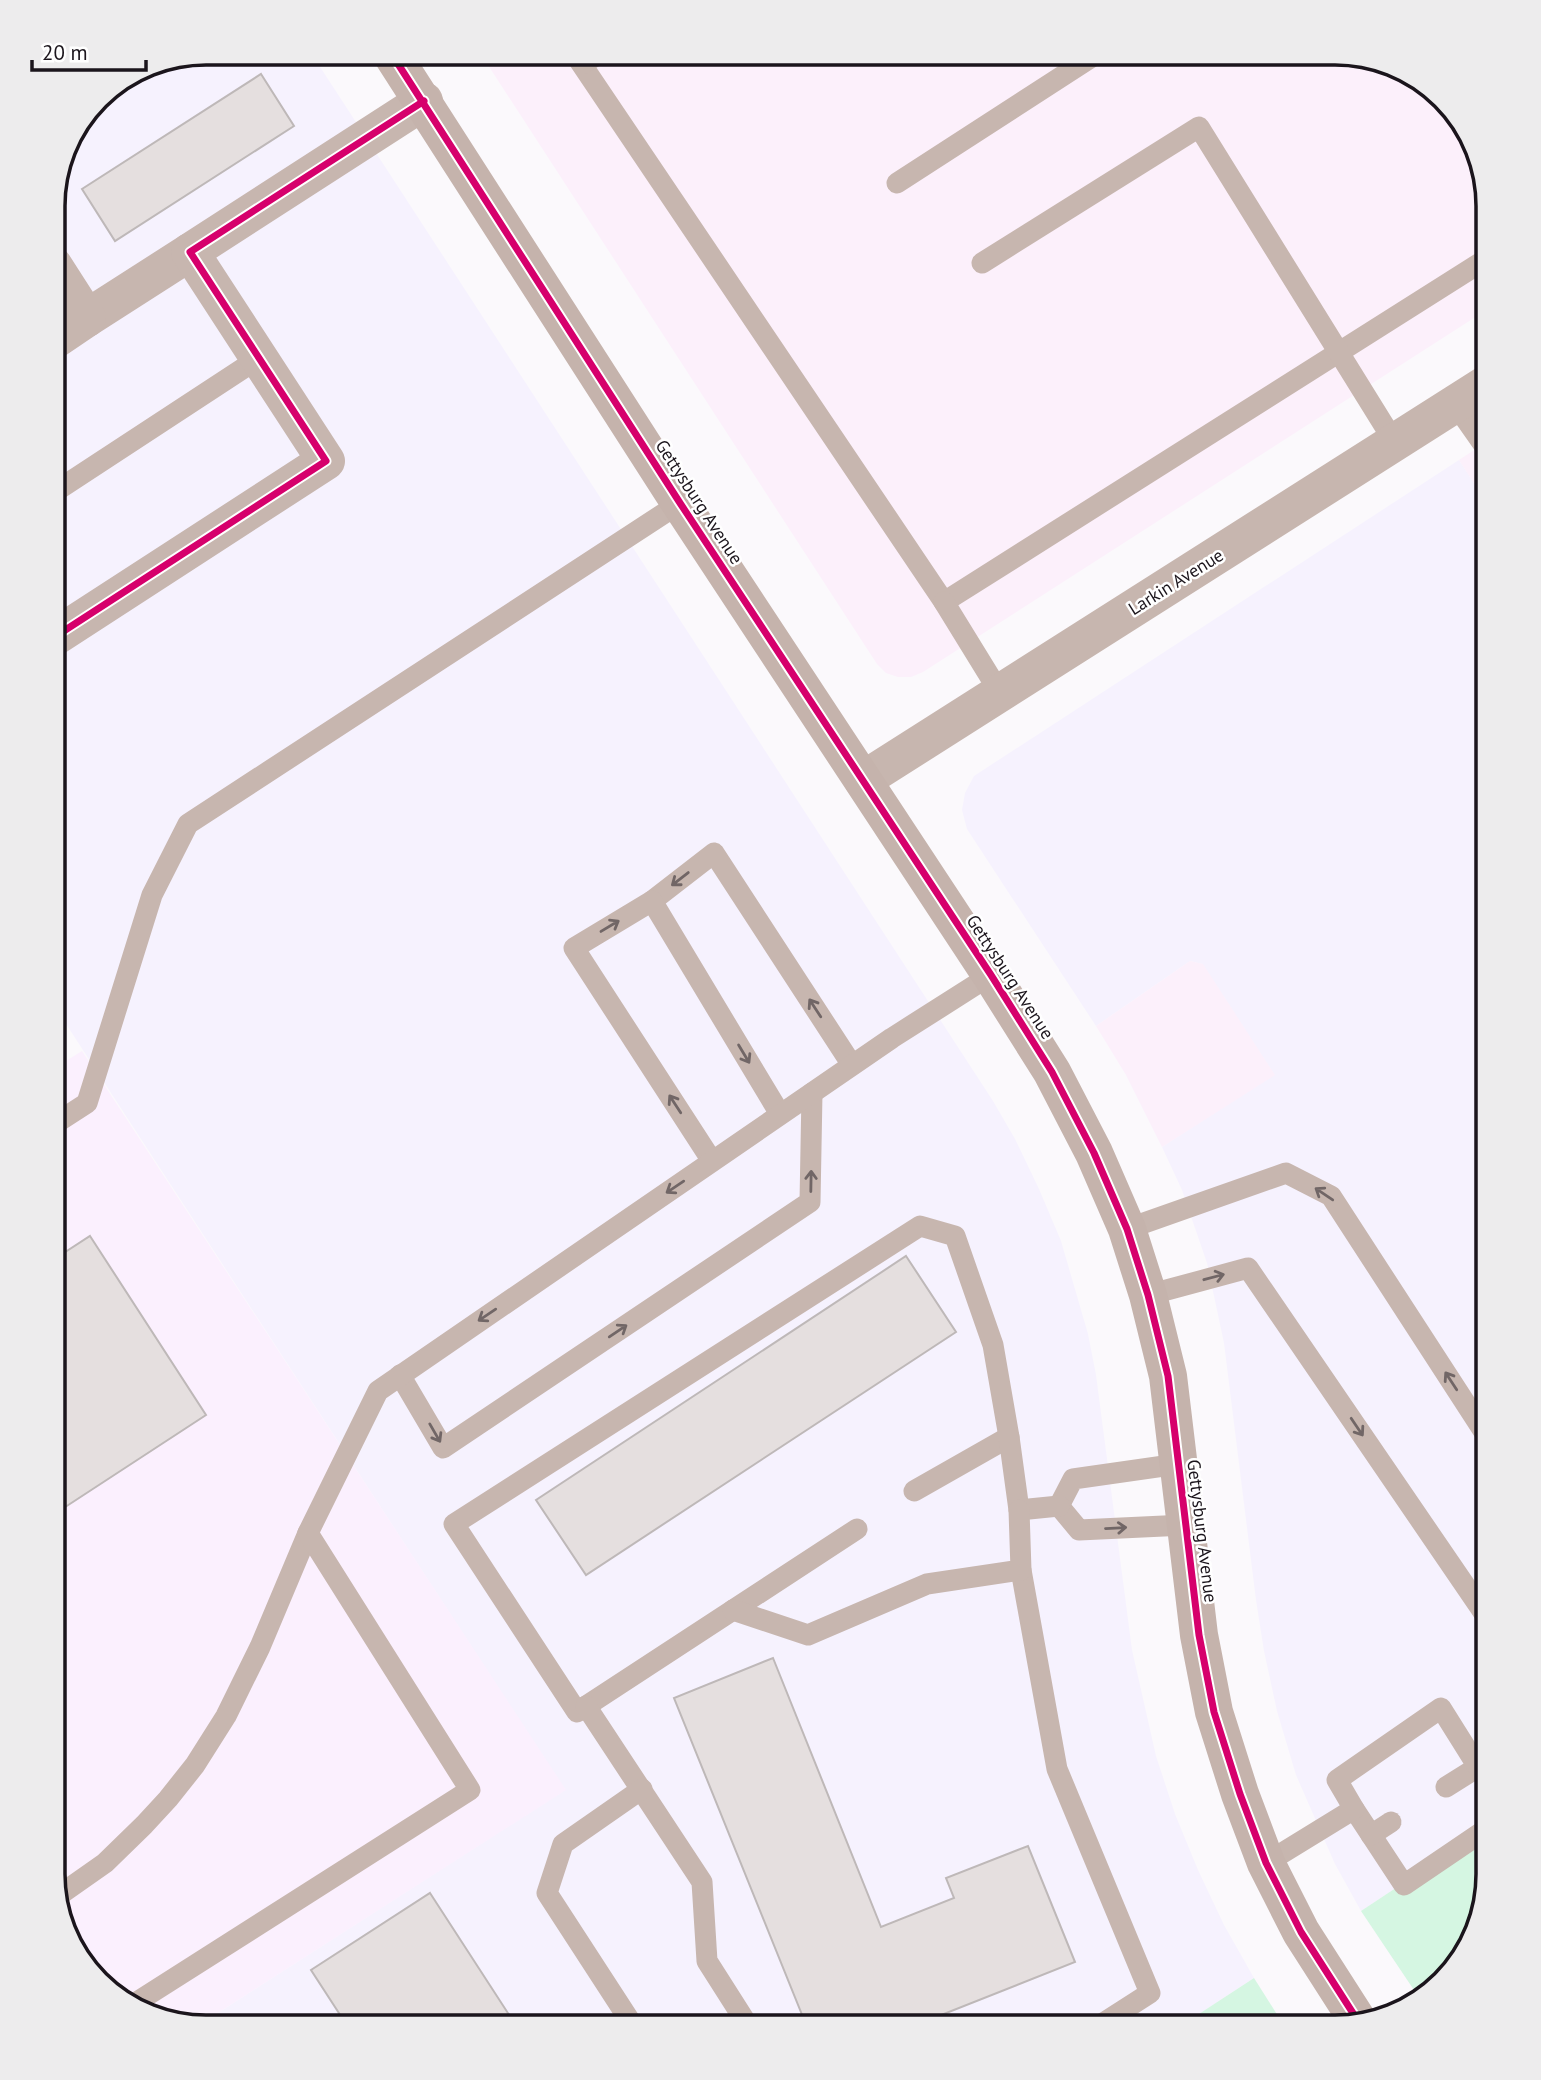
<svg xmlns="http://www.w3.org/2000/svg" width="1541" height="2080" font-family="'PT Sans',sans-serif">
  <style>
    .commercial { fill: #f6f2fe }
    .industrial { fill: #fcf0fb }
    .built { fill: #fbf0fe }
    .green { fill: #d5f6e2 }
    .building { fill: #e5dfdf; stroke: #beb8b8; stroke-width: 2 }
    .lines { fill: none; stroke-linecap: round; stroke-linejoin: round }
    .lane { stroke: #c7b6af; stroke-width: 21 }
    .street { stroke: #c7b6af; stroke-width: 38 }
    .secondary { stroke: #c5b3ac; stroke-width: 38 }
    .cycleway-casing { stroke: #fff; stroke-width: 11 }
    .cycleway { stroke: #d6006c; stroke-width: 7 }
    .oneway { stroke: #716666 }
    .labels { text-anchor: middle; stroke-width: 5; stroke-linejoin: round; paint-order: stroke }
    .street-label { font-size: 18px; fill: #1b151c; stroke: #fff }
    .rim { fill: none; stroke: #1b151c; stroke-width: 3.5 }
  </style>
  <rect width="100%" height="100%" fill="#fbf9fc"/>
  <!-- commercial -->
  <g class="commercial">
    <path d="M206 53H311L993 1101 1015 1139 1039 1189 1061 1241 1088 1334 1096 1375 1132 1650 1156 1756 1175 1814 1198 1870 1224 1925 1254 1978 1179 2027H196L565 1790 53 1004V195L68 138 104 91 148 64Z"/>
    <path d="M1459 460 1488 505V1827L1361 1911 1335 1864 1296 1775 1277 1711 1264 1651 1256 1600 1224 1343 1207 1263 1182 1190 1162 1147 1274 1074 1202 964 1190 961 1096 1026 967 829 962 810 965 793 974 776Z"/>
  </g>
  <!-- industrial -->
  <g class="industrial">
    <path d="M483 53H1345L1412 73 1468 129 1488 206V309L923 672 911 677H898L886 673 877 664 486 62Z"/>
    <path d="M1488 441V505L1459 460Z"/>
    <path d="M1190 961 1203 964 1275 1075 1162 1147 1126 1075 1096 1026Z"/>
  </g>
  <!-- built -->
  <path class="built" d="M82 1051 566 1790 196 2027 129 2007 73 1951 53 1874V1069Z"/>
  <!-- green -->
  <g class="green">
    <path d="M1488 1827V1875L1468 1951 1420 1999 1361 1911Z"/>
    <path d="M1254 1978 1285 2027H1179Z"/>
  </g>
  <!-- building -->
  <g class="building">
    <path d="M203 53 182 67 177 58Z"/>
    <path d="M261 74 294 126 115 241 82 189Z"/>
    <path d="M1428 89 1468 129 1473 147 1468 150Z"/>
    <path d="M90 1236 206 1415 53 1515V1260Z"/>
    <path d="M906 1256 956 1332 586 1575 536 1500Z"/>
    <path d="M773 1658 881 1927 954 1898 946 1878 1028 1846 1075 1962 911 2027H807L674 1698Z"/>
    <path d="M430 1893 517 2027H348L311 1970Z"/>
  </g>
  <g class="lines">
    <!-- lane -->
    <g class="lane">
      <path d="M574 53 944 602 1488 258"/>
      <path d="M582 64 601 53"/>
      <path d="M897 183 1098 53"/>
      <path d="M982 263 1199 127 1395 443"/>
      <path d="M1455 404 1488 451"/>
      <path d="M53 493 259 358"/>
      <path d="M944 602 1000 693"/>
      <path d="M652 901 714 853 852 1065"/>
      <path d="M53 1125 87 1103 152 895 188 824 680 503"/>
      <path d="M712 1161 574 948 652 901 780 1114"/>
      <path d="M1127 1229 1286 1173 1331 1196 1488 1438"/>
      <path d="M1148 1295 1248 1268 1488 1619"/>
      <path d="M400 1375 443 1448 810 1202 812 1093"/>
      <path d="M914 1491 1009 1437"/>
      <path d="M1059 1506 1079 1530 1185 1525"/>
      <path d="M1059 1506 1073 1479 1178 1464"/>
      <path d="M857 1529 577 1712 454 1524 920 1226 955 1236 993 1345 1009 1437 1019 1510 1059 1506"/>
      <path d="M1021 1570 1057 1769 1150 1993 1097 2027"/>
      <path d="M733 1610 808 1635 927 1584 1021 1570 1019 1510"/>
      <path d="M586 1706 702 1882 707 1961 749 2027"/>
      <path d="M1446 1787 1478 1767"/>
      <path d="M1354 1809 1404 1885 1488 1828"/>
      <path d="M1371 1835 1391 1822"/>
      <path d="M1266 1863 1354 1809 1337 1780 1441 1708 1488 1783"/>
      <path d="M58 1896 105 1863 144 1825 168 1799 195 1765 226 1716 260 1647 308 1533"/>
      <path d="M129 2007 470 1790 308 1533 378 1391 892 1038 991 975"/>
      <path d="M634 2027 547 1893 563 1844 642 1789"/>
    </g>
    <!-- street -->
    <g class="street">
      <path d="M87 318 190 252"/>
      <path d="M53 341 87 318 53 265"/>
      <path d="M53 638 326 461 190 252 424 101"/>
      <path d="M863 780 1488 383"/>
    </g>
    <!-- secondary -->
    <path class="secondary" d="M391 53 680 503 991 975 1052 1072 1094 1153 1127 1229 1148 1295 1168 1376 1199 1635 1214 1712 1240 1794 1266 1863 1301 1932 1358 2021"/>
    <!-- cycleway casing -->
    <g class="cycleway-casing">
      <g id="cycleway">
        <path d="M391 53 680 503 991 975 1052 1072 1094 1153 1127 1229 1148 1295 1168 1376 1199 1635 1214 1712 1240 1794 1266 1863 1301 1932 1358 2021"/>
        <path d="M53 638 326 461 190 252 424 101"/>
      </g>
    </g>
    <!-- cycleway -->
    <use href="#cycleway" class="cycleway"/>
  </g>
  <!-- one-way arrows -->
  <defs><path id="oneway-shaft" d="M-6 0H5M1.5-3L5.5 0L1.5 3" fill="none" stroke-width="1.6" stroke-linecap="round" stroke-linejoin="round" transform="scale(1.75)"/></defs>
  <g class="oneway">
    <use href="#oneway-shaft" transform="translate(680 879) rotate(142)"/>
    <use href="#oneway-shaft" transform="translate(610 926) rotate(-31)"/>
    <use href="#oneway-shaft" transform="translate(815 1008) rotate(-123)"/>
    <use href="#oneway-shaft" transform="translate(744 1054) rotate(59)"/>
    <use href="#oneway-shaft" transform="translate(675 1104) rotate(-123)"/>
    <use href="#oneway-shaft" transform="translate(811 1181) rotate(-89)"/>
    <use href="#oneway-shaft" transform="translate(675 1187) rotate(146)"/>
    <use href="#oneway-shaft" transform="translate(1324 1194) rotate(-146)"/>
    <use href="#oneway-shaft" transform="translate(1214 1277) rotate(-15)"/>
    <use href="#oneway-shaft" transform="translate(487 1315) rotate(146)"/>
    <use href="#oneway-shaft" transform="translate(618 1331) rotate(-34)"/>
    <use href="#oneway-shaft" transform="translate(1451 1381) rotate(-123)"/>
    <use href="#oneway-shaft" transform="translate(1357 1427) rotate(56)"/>
    <use href="#oneway-shaft" transform="translate(435 1433) rotate(60)"/>
    <use href="#oneway-shaft" transform="translate(1116 1528) rotate(-3)"/>
  </g>
  <g class="labels">
    <!-- street labels -->
    <g class="street-label">
      <text transform="translate(699 502) rotate(57)" y="6">Gettysburg Avenue</text>
      <text transform="translate(1176 582) rotate(-32)" y="6">Larkin Avenue</text>
      <text transform="translate(1010 977) rotate(57)" y="6">Gettysburg Avenue</text>
      <text transform="translate(1202 1531) rotate(83)" y="6">Gettysburg Avenue</text>
    </g>
  </g>
  <!-- crop -->
  <path d="M0 0H1541V2080H0ZM206 65H1335A141 141 0 0 1 1476 206V1874A141 141 0 0 1 1335 2015H206A141 141 0 0 1 65 1874V206A141 141 0 0 1 206 65Z" fill="#edeced" fill-rule="evenodd"/>
  <path class="rim" d="M206 65H1335A141 141 0 0 1 1476 206V1874A141 141 0 0 1 1335 2015H206A141 141 0 0 1 65 1874V206A141 141 0 0 1 206 65Z"/>
  <!-- scale -->
  <path d="M32 60v10h114v-10" fill="none" stroke="#1b151c" stroke-width="3.5"/>
  <text x="42" y="60" font-size="21" fill="#1b151c" stroke="#ffffff" stroke-width="5" paint-order="stroke">20 m</text>
</svg>
